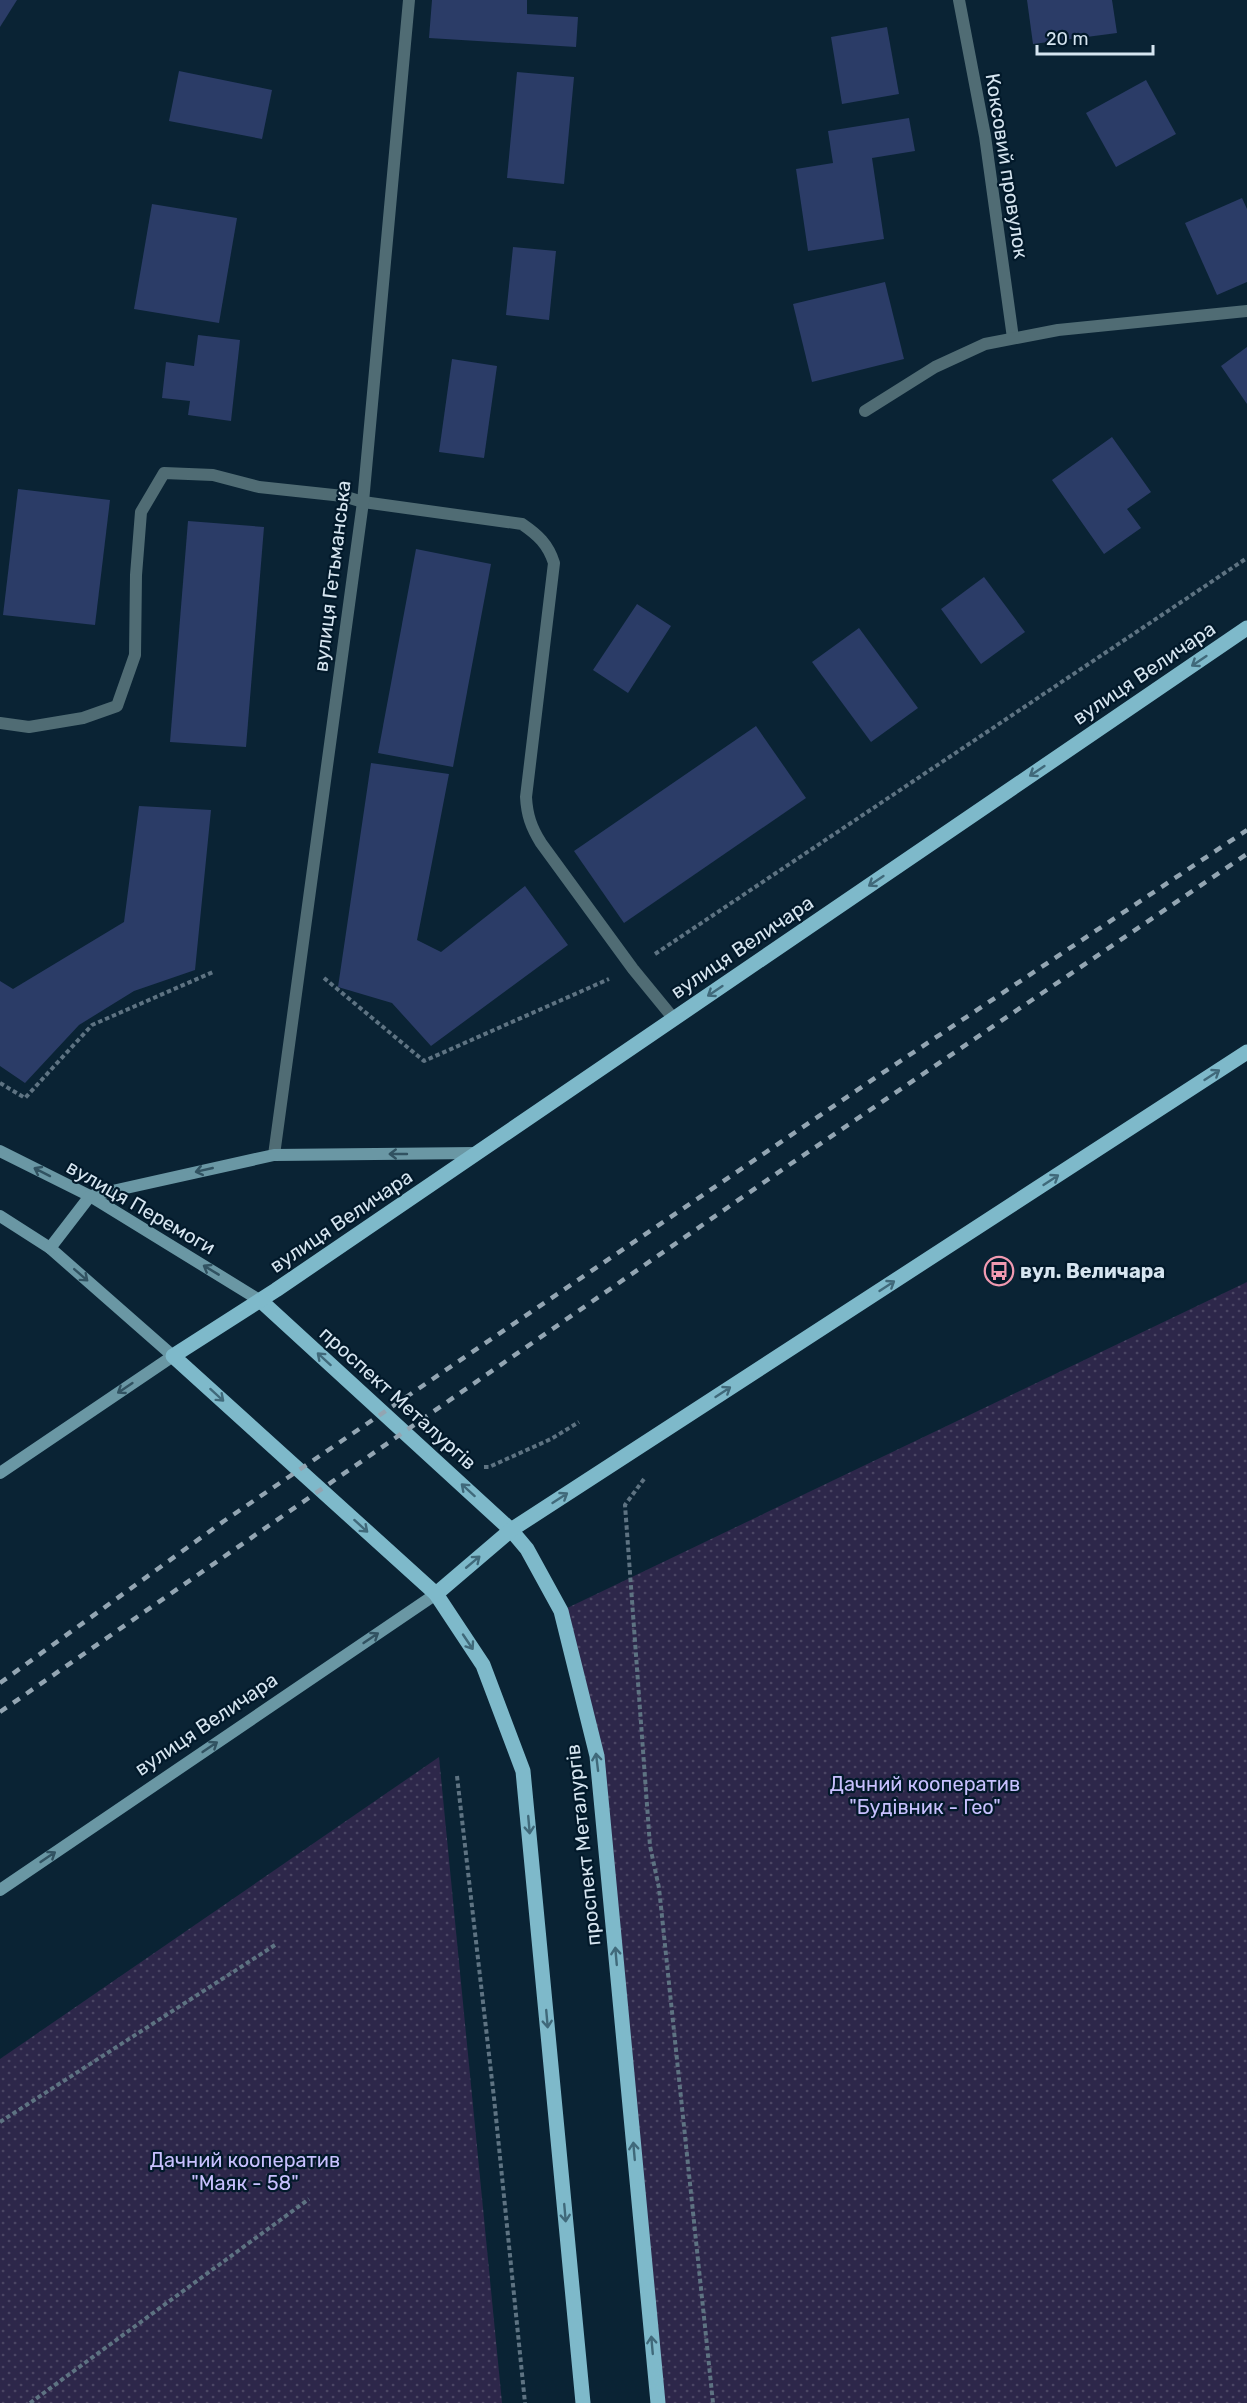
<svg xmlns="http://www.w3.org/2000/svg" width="1247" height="2403" font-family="Rubik,sans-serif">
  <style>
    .grass { fill: url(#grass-dots) }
    .building { fill: #2b3c67 }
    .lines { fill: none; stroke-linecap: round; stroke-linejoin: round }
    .path { stroke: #5e7382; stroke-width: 4; stroke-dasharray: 4.5 3; stroke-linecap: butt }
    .lane { stroke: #506c74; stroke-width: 12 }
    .street { stroke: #506c74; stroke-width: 12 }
    .secondary { stroke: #6a97a4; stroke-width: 12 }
    .primary { stroke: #7eb9ca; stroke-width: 15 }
    .rail { stroke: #93a5b2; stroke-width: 4.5; stroke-dasharray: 8 8; stroke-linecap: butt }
    .oneway { stroke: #40697a }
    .oneway2 { stroke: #315261 }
    .labels { text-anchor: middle; stroke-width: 4.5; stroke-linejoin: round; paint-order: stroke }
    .street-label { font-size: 20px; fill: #d6e5f0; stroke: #02192a }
    .poi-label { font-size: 20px; font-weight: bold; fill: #d6e5f0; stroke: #02192a; text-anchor: start }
    .park-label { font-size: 20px; fill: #c8c0fe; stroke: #02192a }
  </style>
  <defs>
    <pattern id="grass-dots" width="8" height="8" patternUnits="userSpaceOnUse" patternTransform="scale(1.5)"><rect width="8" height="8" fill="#2d274a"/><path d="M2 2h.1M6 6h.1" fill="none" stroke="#4b4664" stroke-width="1.8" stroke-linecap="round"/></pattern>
  </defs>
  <rect width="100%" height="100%" fill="#0a2334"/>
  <!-- grass -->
  <g class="grass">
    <path d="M1247 1282V2403H658L597 1756 561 1611Z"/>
    <path d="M439 1757 502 2403H0V2059Z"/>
  </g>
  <!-- building -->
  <g class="building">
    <path d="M0 0H17L0 27Z"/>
    <path d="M432 0H527V14L578 17 576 47 429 38Z"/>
    <path d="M1027 0H1112L1117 33 1033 44Z"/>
    <path d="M887 27 899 94 842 104 831 37Z"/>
    <path d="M179 71 272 90 262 139 169 121Z"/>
    <path d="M517 72 574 77 564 184 507 178Z"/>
    <path d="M1146 80 1176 134 1116 167 1086 113Z"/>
    <path d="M909 118 915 151 872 158 884 239 808 251 796 169 833 163 828 131Z"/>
    <path d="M1242 198 1247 209V282L1217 295 1185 223Z"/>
    <path d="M152 204 237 218 219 323 134 309Z"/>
    <path d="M513 247 556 251 549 320 506 315Z"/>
    <path d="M885 282 904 359 812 382 793 304Z"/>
    <path d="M198 335 240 340 231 421 188 415 190 401 162 398 166 362 194 366Z"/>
    <path d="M1247 347V404L1221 366Z"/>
    <path d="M452 359 497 366 484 458 439 452Z"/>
    <path d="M1112 437 1151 492 1127 509 1141 528 1104 554 1052 480Z"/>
    <path d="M18 489 110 500 95 625 3 615Z"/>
    <path d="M188 521 264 527 246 747 170 742Z"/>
    <path d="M416 549 491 564 453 767 378 753Z"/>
    <path d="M984 577 1025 632 981 664 941 609Z"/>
    <path d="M637 604 671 626 628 693 593 670Z"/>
    <path d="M859 628 918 708 871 742 812 662Z"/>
    <path d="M756 726 806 798 624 923 574 851Z"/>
    <path d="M371 763 449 774 417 940 441 952 525 886 568 945 431 1046 392 1003 338 987Z"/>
    <path d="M139 806 211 810 195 970 134 991 79 1025 25 1083 0 1066V981L13 989 124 922Z"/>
  </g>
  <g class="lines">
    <!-- path -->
    <g class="path">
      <path d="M655 954 1247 558"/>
      <path d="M324 978 424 1061 609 979"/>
      <path d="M0 1083 25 1098 92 1025 213 972"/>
      <path d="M484 1467H489L551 1439 579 1422"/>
      <path d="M644 1479 625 1505 650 1846 659 1888 713 2403"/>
      <path d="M457 1776 494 2098 525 2403"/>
      <path d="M0 2122 275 1945"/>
      <path d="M30 2403 309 2199"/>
    </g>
    <!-- lane -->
    <path class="lane" d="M363 502 522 524C538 535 548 544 554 563L526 797C527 815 531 827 541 843L633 969 674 1019"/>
    <!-- street -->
    <g class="street">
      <path d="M959 0 985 136 1013 338"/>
      <path d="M865 411 935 367 985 344 1058 330 1247 311"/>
      <path d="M0 723 29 727 83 718 117 706 135 655 136 575 141 512 164 473 213 475 259 487 343 496 363 502"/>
      <path d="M274 1155 363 502 409 0"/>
    </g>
    <!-- secondary -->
    <g class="secondary">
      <path d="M0 1151 90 1196 261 1301"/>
      <path d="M0 1216 50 1248 173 1356 0 1473"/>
      <path d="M50 1248 90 1196 274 1155 477 1153"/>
      <path d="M0 1890 436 1594"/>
    </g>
    <!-- primary -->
    <g class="primary">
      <path d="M261 1301 511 1530 527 1549 561 1611 597 1756 658 2403"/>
      <path d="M436 1594 511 1530 1247 1052"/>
      <path d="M583 2403 523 1771 483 1665 436 1594 173 1356 276 1290 1247 628"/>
    </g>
    <!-- rail -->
    <g class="rail">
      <path d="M0 1683 224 1521 878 1076 1247 830"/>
      <path d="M0 1712 786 1167 1247 854"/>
    </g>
  </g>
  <!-- one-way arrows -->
  <defs><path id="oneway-shaft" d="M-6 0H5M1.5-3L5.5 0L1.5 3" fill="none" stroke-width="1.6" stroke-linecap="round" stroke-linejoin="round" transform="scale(1.5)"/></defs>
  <g class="oneway">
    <use href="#oneway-shaft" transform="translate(1199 661) rotate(146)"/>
    <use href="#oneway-shaft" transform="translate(1037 771) rotate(146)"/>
    <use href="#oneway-shaft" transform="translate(876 881) rotate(146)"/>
    <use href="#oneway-shaft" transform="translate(715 991) rotate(146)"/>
    <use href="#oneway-shaft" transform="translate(1212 1075) rotate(-33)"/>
    <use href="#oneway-shaft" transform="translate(1051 1180) rotate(-33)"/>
    <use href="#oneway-shaft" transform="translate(887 1286) rotate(-33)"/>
    <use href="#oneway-shaft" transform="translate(324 1359) rotate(-138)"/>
    <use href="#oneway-shaft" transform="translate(723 1392) rotate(-33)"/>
    <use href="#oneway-shaft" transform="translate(217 1395) rotate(42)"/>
    <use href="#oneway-shaft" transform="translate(468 1490) rotate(-138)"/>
    <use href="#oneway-shaft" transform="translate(560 1498) rotate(-33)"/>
    <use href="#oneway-shaft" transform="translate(361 1526) rotate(42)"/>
    <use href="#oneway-shaft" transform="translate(473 1562) rotate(-40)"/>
    <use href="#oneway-shaft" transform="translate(468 1642) rotate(56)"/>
    <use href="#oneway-shaft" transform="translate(597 1762) rotate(-97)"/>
    <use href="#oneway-shaft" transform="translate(529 1825) rotate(85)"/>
    <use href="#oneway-shaft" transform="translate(616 1956) rotate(-95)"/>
    <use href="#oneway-shaft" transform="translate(547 2019) rotate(85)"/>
    <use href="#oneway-shaft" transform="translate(634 2151) rotate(-95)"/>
    <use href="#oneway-shaft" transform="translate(565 2213) rotate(85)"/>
    <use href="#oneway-shaft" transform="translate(652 2345) rotate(-95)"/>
  </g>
  <g class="oneway2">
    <use href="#oneway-shaft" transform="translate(398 1154) rotate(180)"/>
    <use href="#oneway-shaft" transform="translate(204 1170) rotate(167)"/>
    <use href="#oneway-shaft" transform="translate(42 1172) rotate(-153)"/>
    <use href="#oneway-shaft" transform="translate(211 1270) rotate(-149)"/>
    <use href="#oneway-shaft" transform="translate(81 1275) rotate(41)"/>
    <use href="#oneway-shaft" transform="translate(125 1388) rotate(146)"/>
    <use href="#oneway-shaft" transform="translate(371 1638) rotate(-34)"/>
    <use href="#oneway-shaft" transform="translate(210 1747) rotate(-34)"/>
    <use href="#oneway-shaft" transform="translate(48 1857) rotate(-34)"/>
  </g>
  <!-- icons -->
  <defs>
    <g id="bus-ring" transform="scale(1.5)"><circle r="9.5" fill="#02192a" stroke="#f19ab1" stroke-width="1.5"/><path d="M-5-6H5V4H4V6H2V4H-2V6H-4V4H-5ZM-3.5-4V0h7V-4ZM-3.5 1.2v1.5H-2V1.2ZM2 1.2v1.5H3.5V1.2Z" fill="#f19ab1"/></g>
  </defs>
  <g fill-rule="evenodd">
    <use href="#bus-ring" x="999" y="1271"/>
  </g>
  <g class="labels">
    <!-- street labels -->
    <g class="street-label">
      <text transform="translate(1007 166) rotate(81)" y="7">Коксовий провулок</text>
      <text transform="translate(332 576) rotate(-83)" y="7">вулиця Гетьманська</text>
      <text transform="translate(1144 673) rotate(-34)" y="7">вулиця Величара</text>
      <text transform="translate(742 947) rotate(-34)" y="7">вулиця Величара</text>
      <text transform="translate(141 1207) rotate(30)" y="7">вулиця Перемоги</text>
      <text transform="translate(341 1221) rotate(-34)" y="7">вулиця Величара</text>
      <text transform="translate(398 1398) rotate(42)" y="7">проспект Металургів</text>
      <text transform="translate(206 1724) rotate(-34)" y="7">вулиця Величара</text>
      <text transform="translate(583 1845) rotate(-96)" y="7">проспект Металургів</text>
    </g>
    <!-- poi labels -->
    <g class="poi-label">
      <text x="1020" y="1278">вул. Величара</text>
    </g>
    <!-- park labels -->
    <g class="park-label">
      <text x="925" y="1791">Дачний кооператив<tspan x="925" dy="23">"Будівник - Гео"</tspan></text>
      <text x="245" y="2167">Дачний кооператив<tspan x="245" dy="23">"Маяк - 58"</tspan></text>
    </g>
  </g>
  <!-- scale -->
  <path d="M1037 45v9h116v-9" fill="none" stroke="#d6e5f0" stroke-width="3"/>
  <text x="1046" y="45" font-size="18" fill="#d6e5f0" stroke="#02192a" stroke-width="4.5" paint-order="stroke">20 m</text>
</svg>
